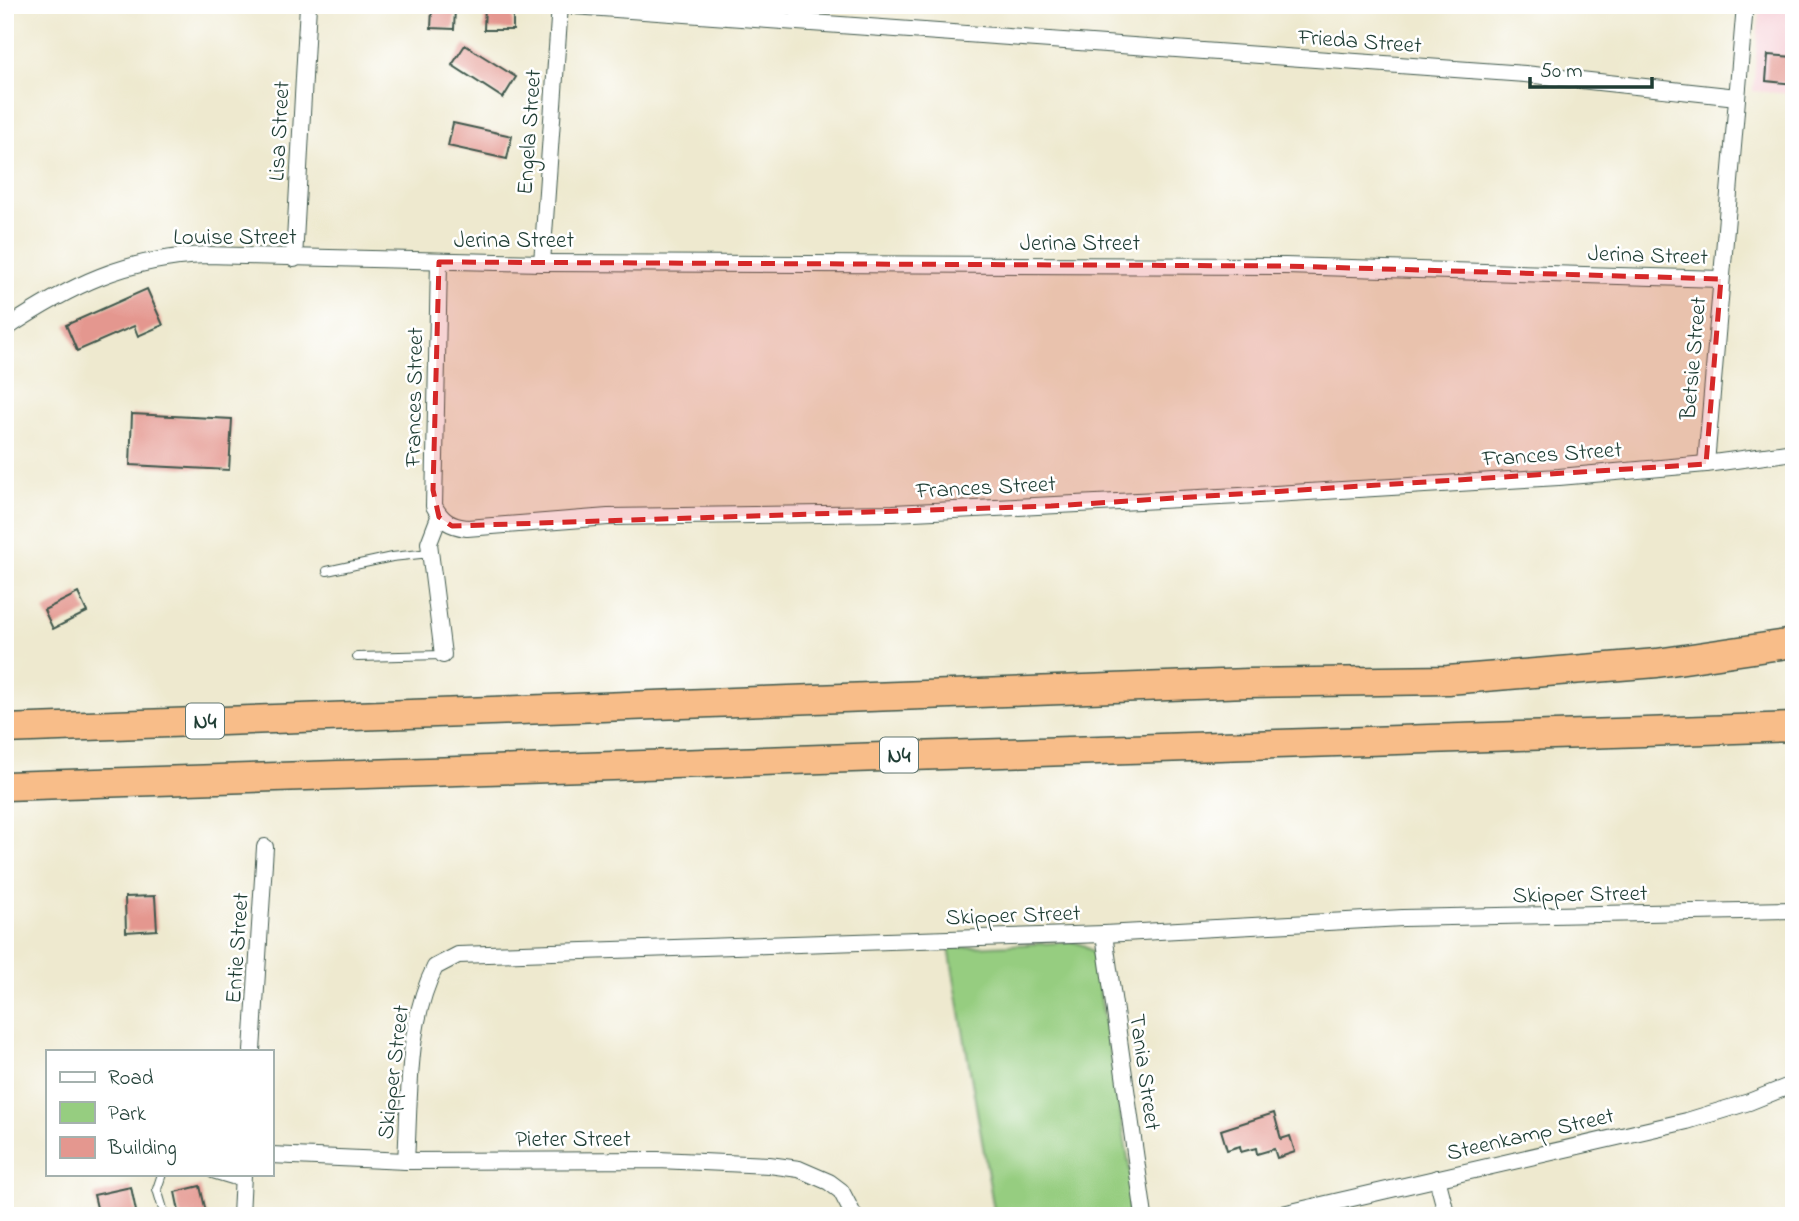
<svg xmlns="http://www.w3.org/2000/svg" width="1799" height="1221" font-family="'Indie Flower',sans-serif">
  <style>
    .built { fill: #f6cfd6 }
    .green { fill: #96cd80; stroke: #5a855a; stroke-width: 2 }
    .building { fill: #e4978f }
    .lines { fill: none; stroke-linecap: round; stroke-linejoin: round }
    .lane-casing { stroke: #3e574b; stroke-width: 10 }
    .street-casing { stroke: #3e574b; stroke-width: 18 }
    .highway-casing { stroke: #3e574b; stroke-width: 31 }
    .lane { stroke: #fff; stroke-width: 8 }
    .street { stroke: #fff; stroke-width: 16 }
    .highway { stroke: #f8bd89; stroke-width: 28 }
    .marked { fill: #d62828; fill-opacity: 0.2; stroke: #d62828; stroke-width: 5; stroke-dasharray: 14 9; stroke-linejoin: round }
    .labels { text-anchor: middle; stroke-width: 5; stroke-linejoin: round; paint-order: stroke }
    .shield { fill: #fff; stroke: #627771; stroke-width: 2 }
    .shield-label { font-size: 21px; font-weight: bold; fill: #1f3d34 }
    .street-label { font-size: 23px; fill: #1f3d34; stroke: #fff }
  </style>
  <rect width="100%" height="100%" fill="#fff"/>
  <filter id="ink" filterUnits="userSpaceOnUse"><feTurbulence type="fractalNoise" baseFrequency=".0143" numOctaves="2"/><feDisplacementMap in="SourceGraphic" scale="14" xChannelSelector="R" yChannelSelector="G"/><feConvolveMatrix kernelMatrix="1 2 1 2 8 2 1 2 1" color-interpolation-filters="sRGB"/></filter>
  <filter id="wash" filterUnits="userSpaceOnUse"><feTurbulence type="fractalNoise" baseFrequency=".00686" numOctaves="4" result="noise"/><feDisplacementMap in="SourceGraphic" scale="28" xChannelSelector="R" yChannelSelector="G"/><feGaussianBlur stdDeviation="1.57" result="paint"/><feColorMatrix in="noise" values="0 0 0 0 0 0 0 0 0 0 0 0 0 0 0 0 0 1.4 0 .05"/><feComposite in="paint" operator="in"/></filter>
  <g filter="url(#wash)">
    <rect width="100%" height="100%" fill="#eee9cf"/>
    <!-- built -->
    <path class="built" d="M1760 5H1794V94L1753 91Z"/>
    <!-- green -->
    <path class="green" d="M1074 942 1085 946 1093 953 1136 1205 1134 1216H995L949 948Z"/>
    <g id="blocks">
      <!-- building -->
      <g class="building">
        <path d="M485 5 513 10V30H484Z"/>
        <path d="M432 9H455L454 29 431 28Z"/>
        <path d="M465 45 516 77 503 98 452 65Z"/>
        <path d="M1768 55 1794 57V84L1766 81Z"/>
        <path d="M453 123 512 136 507 159 448 146Z"/>
        <path d="M147 289 163 325 138 336 134 326 77 351 66 325Z"/>
        <path d="M132 414 232 419 229 470 130 465Z"/>
        <path d="M78 593 87 612 53 629 44 610Z"/>
        <path d="M155 896 157 930 126 932 125 897Z"/>
        <path d="M1274 1113 1281 1139 1290 1136 1295 1152 1277 1158 1274 1149 1257 1154 1256 1148 1241 1152 1240 1146 1227 1150 1221 1130Z"/>
        <path d="M200 1186 207 1216H180L175 1192Z"/>
        <path d="M131 1187 137 1216H99L94 1195Z"/>
      </g>
    </g>
  </g>
  <g filter="url(#ink)">
    <use href="#blocks" fill-opacity="0" stroke="#3e574b" stroke-width="2"/>
    <g class="lines">
      <!-- lane casing -->
      <g class="lane-casing">
        <g id="lane">
          <path d="M327 571 392 557 430 553"/>
          <path d="M357 657 443 655"/>
          <path d="M162 1174 157 1189 165 1216"/>
          <path d="M212 1174 242 1183"/>
        </g>
      </g>
      <!-- street casing -->
      <g class="street-casing">
        <g id="street">
          <path d="M560 5 1525 74 1737 97"/>
          <path d="M294 259 308 5"/>
          <path d="M439 262 434 506C442 521 450 526 467 528L608 517 893 513 1240 496 1559 477 1706 464 1794 452"/>
          <path d="M542 263 560 5"/>
          <path d="M5 329C71 285 126 258 206 255L542 263 1285 266 1721 279"/>
          <path d="M1706 464 1745 5"/>
          <path d="M439 517 429 543 443 655"/>
          <path d="M1104 934 1144 1216"/>
          <path d="M252 1051 265 847"/>
          <path d="M271 1155 406 1161 658 1160 769 1165 799 1169 829 1182 841 1191 854 1216"/>
          <path d="M406 1161C410 1098 406 1024 435 967L458 955 1104 934 1403 918 1794 910"/>
          <path d="M1437 1178 1447 1216"/>
          <path d="M241 1216 243 1174"/>
          <path d="M1274 1216 1687 1121 1749 1102 1794 1084"/>
        </g>
      </g>
      <!-- highway casing -->
      <g class="highway-casing">
        <g id="highway">
          <path d="M5 729 1248 683 1448 680 1657 663 1794 643"/>
          <path d="M5 786 1794 727"/>
        </g>
      </g>
      <!-- lane -->
      <use href="#lane" class="lane"/>
      <!-- street -->
      <use href="#street" class="street"/>
      <!-- highway -->
      <use href="#highway" class="highway"/>
    </g>
  </g>
  <!-- marked area -->
  <path class="marked" d="M439 262 1285 266 1721 279 1706 464 1051 506 452 526 439 517 433 490Z"/>
  <g class="labels">
    <!-- shield labels -->
    <g class="shield">
      <rect x="186" y="703.5" width="38" height="35" rx="5"/>
      <rect x="880" y="737.5" width="38" height="35" rx="5"/>
    </g>
    <g class="shield-label">
      <text x="205" y="728">N4</text>
      <text x="899" y="762">N4</text>
    </g>
    <!-- street labels -->
    <g class="street-label">
      <text transform="translate(1360 40) rotate(4)" y="8">Frieda Street</text>
      <text transform="translate(278 131) rotate(-87)" y="8">Lisa Street</text>
      <text transform="translate(528 132) rotate(-86)" y="8">Engela Street</text>
      <text x="235" y="244">Louise Street</text>
      <text x="514" y="247">Jerina Street</text>
      <text x="1080" y="250">Jerina Street</text>
      <text transform="translate(1648 254) rotate(2)" y="8">Jerina Street</text>
      <text transform="translate(1692 358) rotate(-85)" y="8">Betsie Street</text>
      <text transform="translate(413 397) rotate(-89)" y="8">Frances Street</text>
      <text transform="translate(1552 453) rotate(-4)" y="8">Frances Street</text>
      <text transform="translate(986 486) rotate(-3)" y="8">Frances Street</text>
      <text transform="translate(1580 893) rotate(-1)" y="8">Skipper Street</text>
      <text transform="translate(1013 914) rotate(-2)" y="8">Skipper Street</text>
      <text transform="translate(236 948) rotate(-86)" y="8">Entie Street</text>
      <text transform="translate(392 1072) rotate(-83)" y="8">Skipper Street</text>
      <text transform="translate(1146 1072) rotate(82)" y="8">Tania Street</text>
      <text transform="translate(1530 1133) rotate(-13)" y="8">Steenkamp Street</text>
      <text x="573" y="1146">Pieter Street</text>
    </g>
  </g>
  <!-- margin -->
  <rect width="1799" height="1221" fill="none" stroke="#fff" stroke-width="28"/>
  <!-- legend -->
  <rect x="46" y="1050" width="228" height="126" fill="#ffffff" stroke="#a5b1ae" stroke-width="2"/>
  <rect x="60" y="1072" width="35" height="10" fill="#ffffff" stroke="#a5b1ae" stroke-width="2"/>
  <text x="108" y="1084" font-size="21" fill="#1f3d34">Road</text>
  <rect x="60" y="1102" width="35" height="21" fill="#96cd80" stroke="#a5b1ae" stroke-width="2"/>
  <text x="108" y="1120" font-size="21" fill="#1f3d34">Park</text>
  <rect x="60" y="1137" width="35" height="21" fill="#e4978f" stroke="#a5b1ae" stroke-width="2"/>
  <text x="108" y="1154" font-size="21" fill="#1f3d34">Building</text>
  <!-- scale -->
  <path d="M1530 77v10h122v-10" fill="none" stroke="#1f3d34" stroke-width="3.5"/>
  <text x="1540" y="77" font-size="21" fill="#1f3d34" stroke="#ffffff" stroke-width="5" paint-order="stroke">50 m</text>
</svg>
